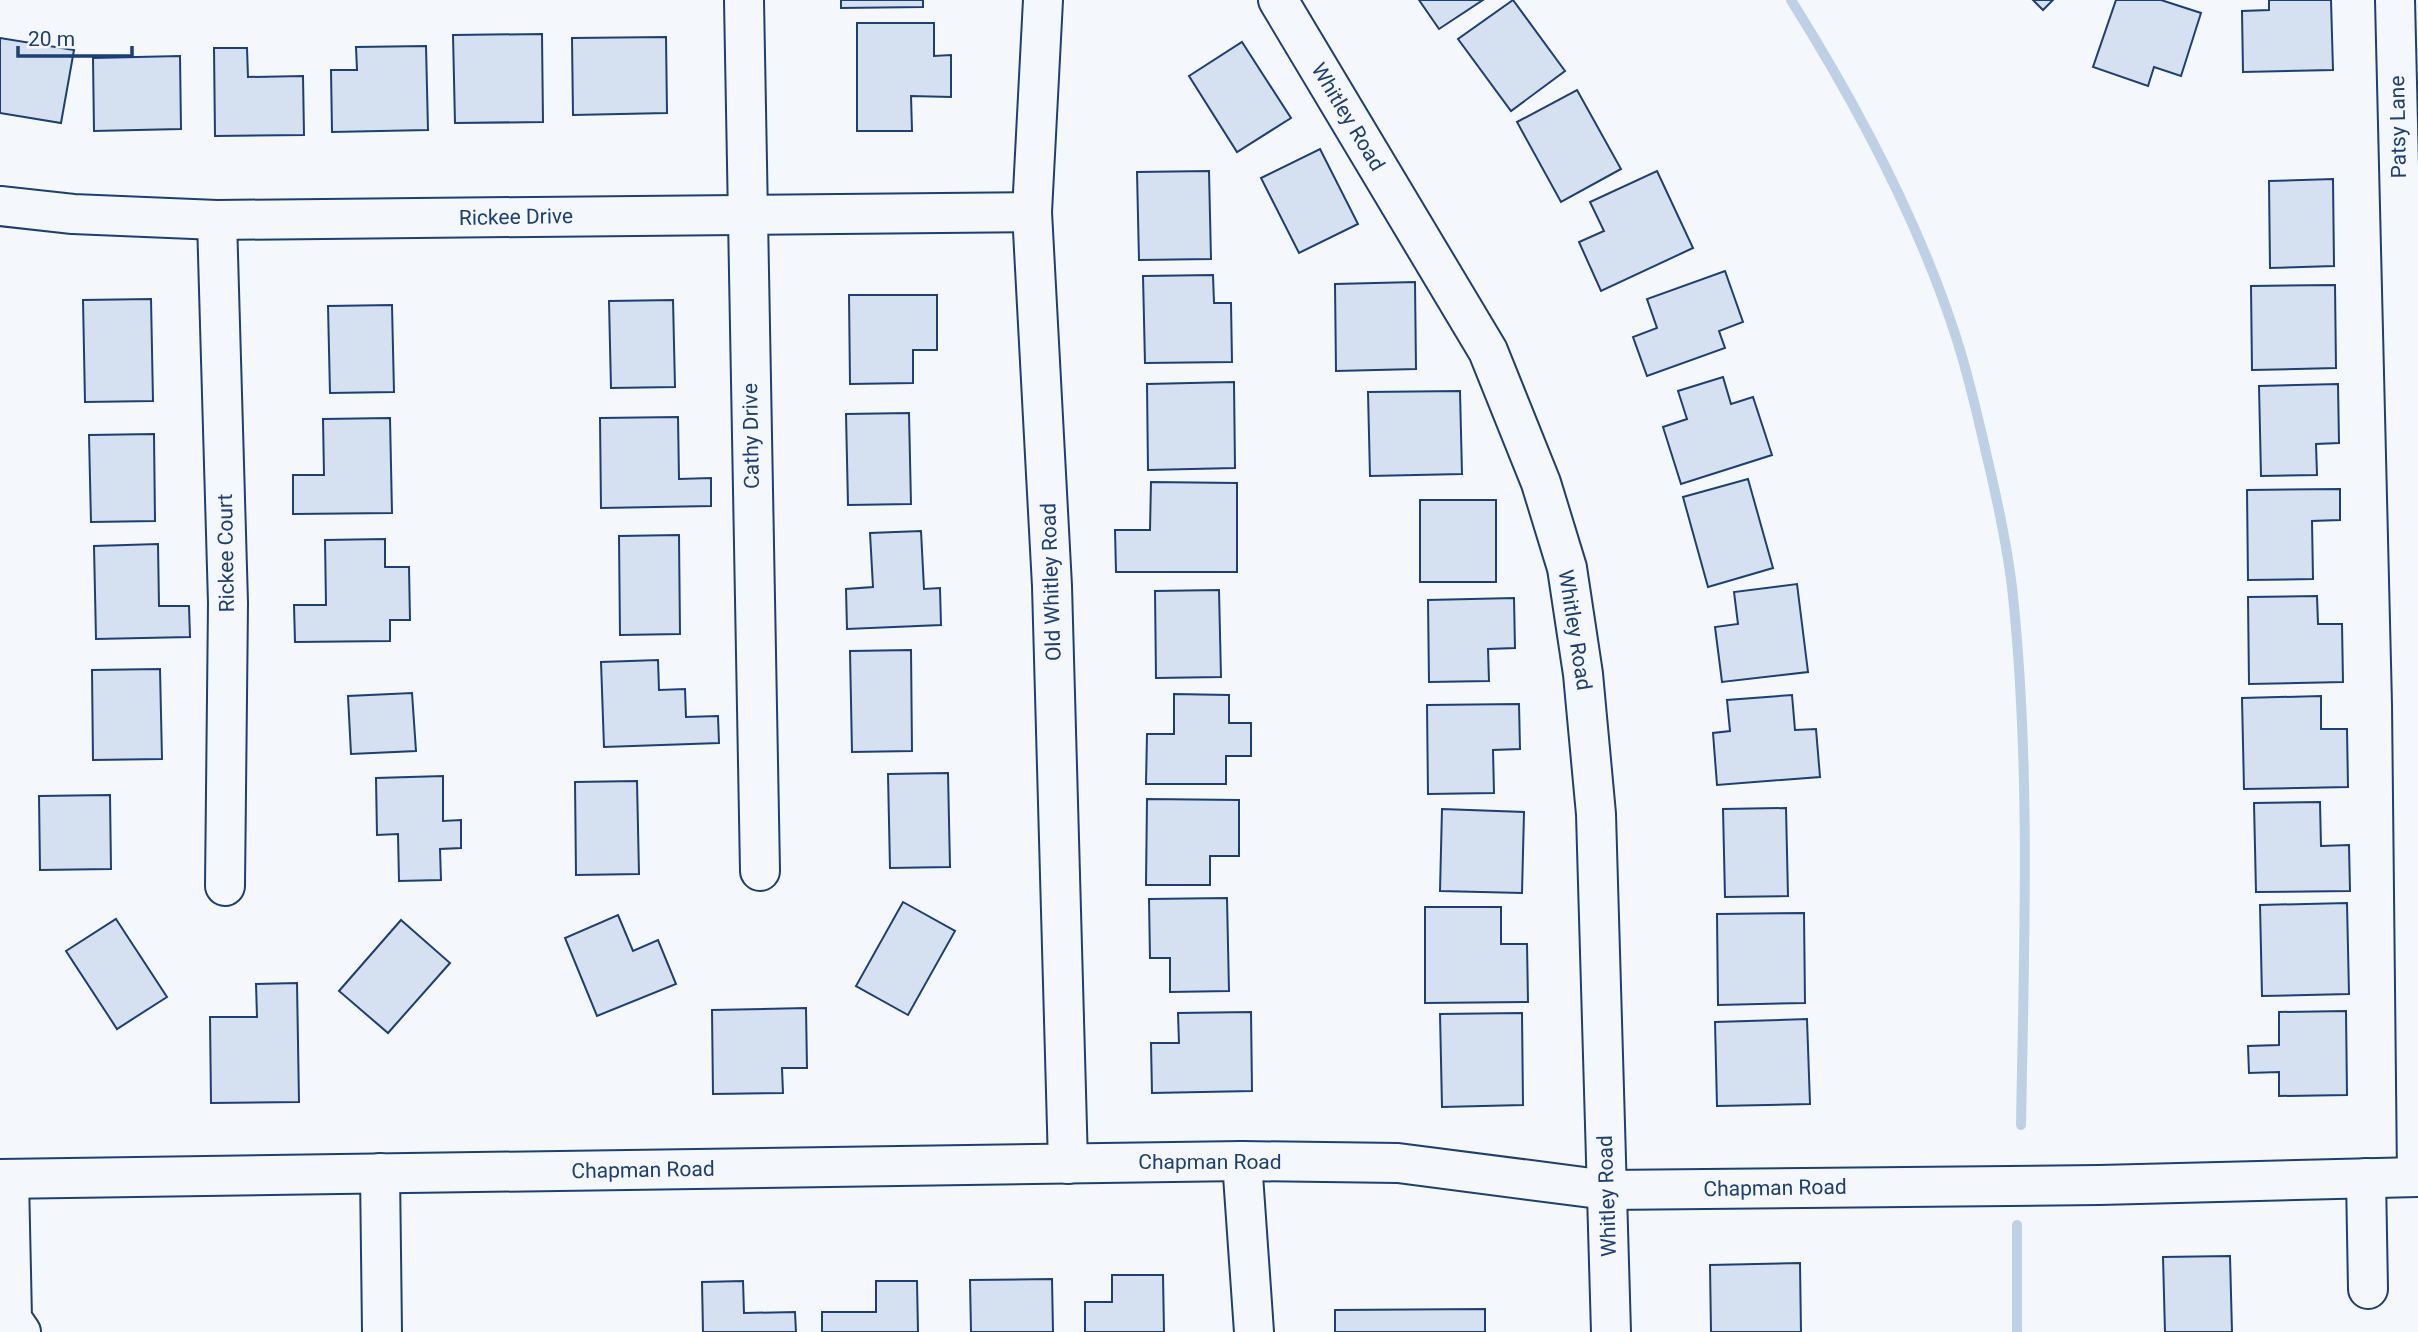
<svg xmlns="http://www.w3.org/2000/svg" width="2418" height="1332" font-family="Roboto,sans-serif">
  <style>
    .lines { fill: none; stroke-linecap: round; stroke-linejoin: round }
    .stream { stroke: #bed0e5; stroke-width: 10 }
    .building { fill: #d5e0f0; stroke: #1d3f73; stroke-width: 2 }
    .minor-casing { stroke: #1d3f73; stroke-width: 42 }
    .minor { stroke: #f4f7fb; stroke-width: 38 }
    .labels { text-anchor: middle; stroke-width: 5; stroke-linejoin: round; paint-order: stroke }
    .street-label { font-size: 21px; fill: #1d3f73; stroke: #f4f7fb }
  </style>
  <rect width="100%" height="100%" fill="#f4f7fb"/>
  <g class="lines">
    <!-- stream -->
    <g class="stream">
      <path d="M1791 0C1857 105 1918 219 1956 337 1969 377 1978 417 1987 457 1998 503 2008 549 2013 596 2031 772 2024 949 2021 1125"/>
      <path d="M2017 1332V1225"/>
    </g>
  </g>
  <!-- building -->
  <g class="building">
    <path d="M841 0H923V7L841 8Z"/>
    <path d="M1419 0H1483L1439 29Z"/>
    <path d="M1513 0 1565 71 1511 111 1458 39Z"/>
    <path d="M2033 0H2053L2043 10Z"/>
    <path d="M2116 0H2161L2201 13 2181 76 2154 67 2148 86 2093 67Z"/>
    <path d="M2269 0H2331L2333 70 2243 72 2242 11 2269 10Z"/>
    <path d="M857 23H934V56L951 55V97L911 96 912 131H857Z"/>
    <path d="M542 34 543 122 455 123 453 35Z"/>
    <path d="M666 37 667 113 573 115 572 38Z"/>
    <path d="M0 38 74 50 61 123 0 113Z"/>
    <path d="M1242 42 1291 118 1237 152 1189 76Z"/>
    <path d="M426 46 428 130 332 132 331 70H357L356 47Z"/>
    <path d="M214 48H247L248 77 303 76 304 135 215 136Z"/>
    <path d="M180 56 181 129 94 131 93 58Z"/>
    <path d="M1577 90 1621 169 1561 202 1517 122Z"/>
    <path d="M1320 149 1358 224 1299 253 1261 178Z"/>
    <path d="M1209 171 1211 259 1139 260 1137 172Z"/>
    <path d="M1657 171 1693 248 1601 291 1579 242 1604 231 1590 202Z"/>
    <path d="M2333 179 2334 266 2270 268 2269 181Z"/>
    <path d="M1725 271 1743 322 1719 331 1725 348 1647 376 1633 337 1657 328 1647 299Z"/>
    <path d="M1213 275 1214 303H1231L1232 362 1145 363 1143 276Z"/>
    <path d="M1415 282 1416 369 1336 371 1335 284Z"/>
    <path d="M2335 285 2336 368 2252 370 2251 286Z"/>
    <path d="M849 295H937V350H913V383L850 384Z"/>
    <path d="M151 299 153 401 85 402 83 300Z"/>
    <path d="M673 300 675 387 611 388 609 301Z"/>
    <path d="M392 305 394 392 330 393 328 306Z"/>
    <path d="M1723 377 1731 404 1753 397 1772 455 1681 484 1663 427 1687 419 1678 391Z"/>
    <path d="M1234 382 1235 468 1148 470 1147 384Z"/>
    <path d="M2338 384 2339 443 2316 444 2317 475 2261 476 2259 386Z"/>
    <path d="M1460 391 1462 474 1370 476 1368 392Z"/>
    <path d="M909 413 911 504 848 505 846 414Z"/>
    <path d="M678 417 679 479 711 478V506L601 508 600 418Z"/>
    <path d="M390 418 392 513 293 514V475H324L323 419Z"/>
    <path d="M154 434 155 521 91 522 89 435Z"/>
    <path d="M1748 479 1773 568 1708 587 1683 497Z"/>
    <path d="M1151 482 1237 483V572H1116L1115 530H1150Z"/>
    <path d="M2340 489V520L2312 521 2313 579 2248 580 2247 490Z"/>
    <rect x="1420" y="500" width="76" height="82"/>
    <path d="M921 531 924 589 940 588 941 625 847 629 846 589 873 587 870 533Z"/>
    <path d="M679 535 680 634 620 635 619 536Z"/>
    <path d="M385 539V567H409L410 620H390V641L295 642 294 605H326L325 540Z"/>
    <path d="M158 544 159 606H189L190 637 96 639 94 546Z"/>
    <path d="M1797 584 1808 672 1722 682 1715 627 1738 624 1734 592Z"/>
    <path d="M1219 590 1221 677 1156 678 1155 591Z"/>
    <path d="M2317 596 2318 624H2342L2343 682 2249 684 2248 597Z"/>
    <path d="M1514 598 1515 648 1488 649 1489 681 1429 682 1428 600Z"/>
    <path d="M911 650 912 751 852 752 850 651Z"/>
    <path d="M658 660 659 690 685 689 686 717 718 716 719 743 604 747 601 662Z"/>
    <path d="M160 669 162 759 93 760 92 670Z"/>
    <path d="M412 693 416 751 351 754 348 696Z"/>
    <path d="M1174 694 1229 695V723H1251V756H1226V784H1146L1147 734H1174Z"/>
    <path d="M1792 695 1795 730 1816 729 1820 777 1717 785 1713 733 1730 731 1727 700Z"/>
    <path d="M2321 696V729H2347L2348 787 2244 789 2242 698Z"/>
    <path d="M1519 704 1520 749 1493 750 1494 793 1428 794 1427 705Z"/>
    <path d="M948 773 950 867 890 868 888 774Z"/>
    <path d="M443 776V821L461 820V848L440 849 441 880 399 881 398 834 377 835 376 778Z"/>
    <path d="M637 781 639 874 576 875 575 782Z"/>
    <path d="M110 795 111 869 40 870 39 796Z"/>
    <path d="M1147 799 1239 800V856H1210V885H1146Z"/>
    <path d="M2320 802 2321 846 2349 845 2350 891 2256 892 2254 803Z"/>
    <path d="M1786 808 1788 896 1725 897 1723 809Z"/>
    <path d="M1442 809 1524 812 1522 893 1440 891Z"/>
    <path d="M1227 898 1229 991 1170 992V958H1150L1149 899Z"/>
    <path d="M903 902 955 931 908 1015 856 986Z"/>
    <path d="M2347 903 2349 994 2262 996 2260 905Z"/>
    <path d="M1425 907H1501V944H1527L1528 1002 1425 1003Z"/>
    <path d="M1804 913 1805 1003 1718 1005 1717 914Z"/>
    <path d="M618 915 633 951 658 940 676 984 597 1016 565 938Z"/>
    <path d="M116 919 167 997 117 1029 66 951Z"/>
    <path d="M401 920 450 963 388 1033 339 991Z"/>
    <path d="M297 983 299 1102 211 1103 210 1017H257L256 984Z"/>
    <path d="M806 1008 807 1068H782L783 1093 713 1094 712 1010Z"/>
    <path d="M2346 1011 2347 1095 2279 1096V1072L2249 1073 2248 1046 2279 1045V1012Z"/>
    <path d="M1251 1012 1252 1091 1152 1093 1151 1043H1179L1178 1013Z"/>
    <path d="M1522 1013 1523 1105 1442 1107 1440 1014Z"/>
    <path d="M1807 1019 1810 1104 1717 1106 1715 1022Z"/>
    <path d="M2230 1256 2232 1332H2165L2163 1257Z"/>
    <path d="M1800 1263 1801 1332H1711L1710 1265Z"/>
    <path d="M1112 1275H1163L1164 1332H1085V1302H1112Z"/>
    <path d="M1052 1279 1053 1332H971L970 1280Z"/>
    <path d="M743 1281 744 1313 795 1312 796 1332H703L702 1282Z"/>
    <path d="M876 1281H917L918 1332H822V1312H876Z"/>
    <path d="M1485 1309V1332H1335V1310Z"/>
  </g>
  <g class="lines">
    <!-- minor casing -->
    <g class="minor-casing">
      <g id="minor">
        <path d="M744 0 760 871"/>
        <path d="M1043 0 1032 212 1052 586 1068 1164"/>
        <path d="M1278 0 1488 351 1541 483 1567 568 1583 674 1596 814 1611 1332"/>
        <path d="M2395 0 2412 704 2417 1177"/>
        <path d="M0 206 73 214 217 220 1032 212"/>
        <path d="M217 220 228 603 225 886"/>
        <path d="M1242 1161 1254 1332"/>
        <path d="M380 1173 382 1332"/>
        <path d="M2366 1178 2368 1289"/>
        <path d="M0 1179 1242 1161 1398 1163 1607 1190 2099 1185 2418 1177"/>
        <path d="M9 1179 12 1319 21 1332"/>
      </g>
    </g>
    <!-- minor -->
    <use href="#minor" class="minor"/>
  </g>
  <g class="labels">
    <!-- street labels -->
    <g class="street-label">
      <text transform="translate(1348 117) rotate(59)" y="7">Whitley Road</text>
      <text transform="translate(2398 127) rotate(-91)" y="7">Patsy Lane</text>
      <text transform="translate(516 217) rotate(-1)" y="7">Rickee Drive</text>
      <text transform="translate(751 436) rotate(-91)" y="7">Cathy Drive</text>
      <text transform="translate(226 553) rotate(-91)" y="7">Rickee Court</text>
      <text transform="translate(1051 582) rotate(-92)" y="7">Old Whitley Road</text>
      <text transform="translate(1575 630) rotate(81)" y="7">Whitley Road</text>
      <text x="1210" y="1169">Chapman Road</text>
      <text transform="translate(643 1170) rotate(-1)" y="7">Chapman Road</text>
      <text transform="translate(1775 1188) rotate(-1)" y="7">Chapman Road</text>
      <text transform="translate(1607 1196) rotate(-92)" y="7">Whitley Road</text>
    </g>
  </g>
  <!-- scale -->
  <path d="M18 46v10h114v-10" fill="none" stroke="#1d3f73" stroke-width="3.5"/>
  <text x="28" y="46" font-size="21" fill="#1d3f73" stroke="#f4f7fb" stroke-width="5" paint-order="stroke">20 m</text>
</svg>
